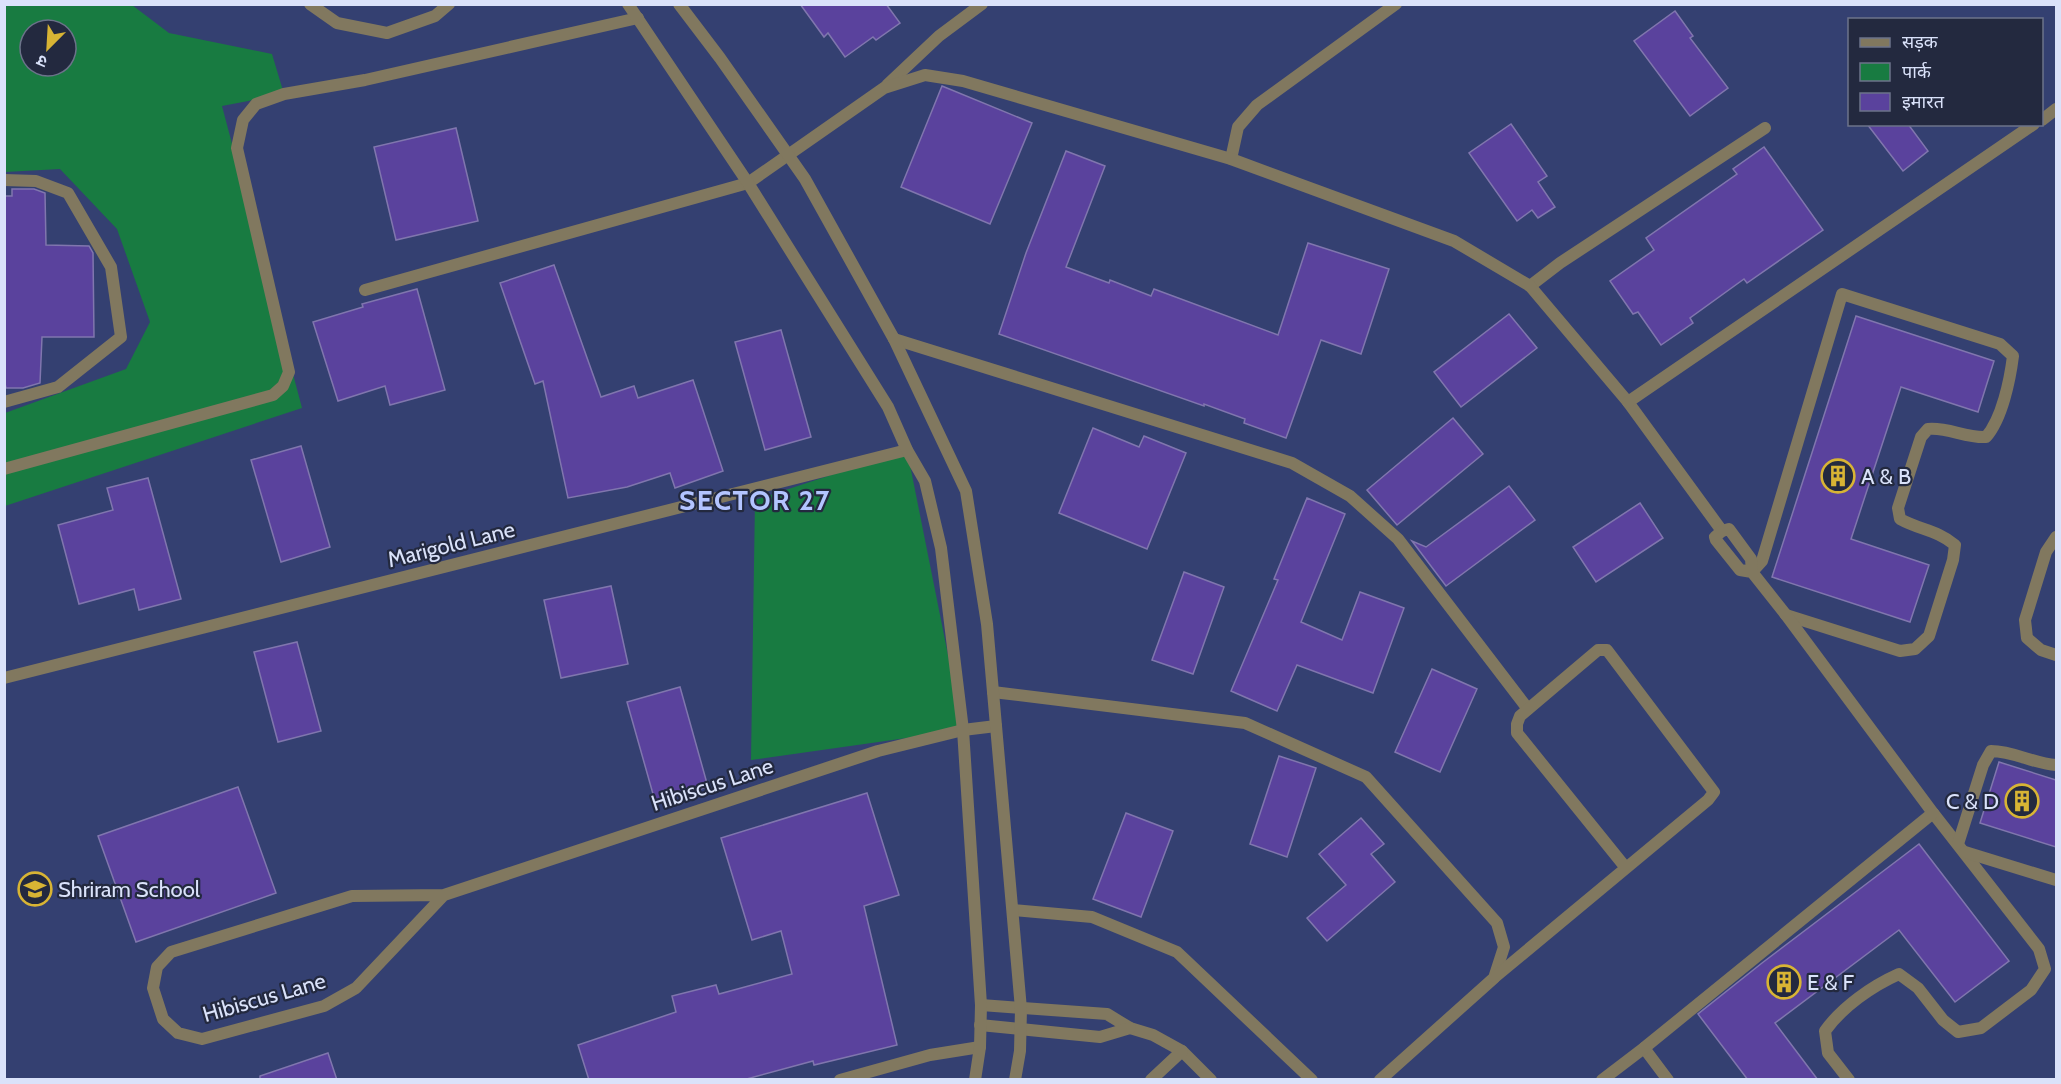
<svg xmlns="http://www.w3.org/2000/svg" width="2061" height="1084" font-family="Cabin,'Noto Sans Devanagari',sans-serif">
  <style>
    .green { fill: #187b41; fill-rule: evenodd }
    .building { fill: #5a429d; stroke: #8076ae; stroke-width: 1.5 }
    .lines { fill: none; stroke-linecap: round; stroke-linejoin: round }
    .minor { stroke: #81785f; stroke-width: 12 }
    .tertiary { stroke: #81785f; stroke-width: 12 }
    .labels { text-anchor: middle; stroke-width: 4.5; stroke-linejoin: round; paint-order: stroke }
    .poi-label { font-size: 22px; fill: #dae2fa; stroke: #23293f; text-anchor: start }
    .street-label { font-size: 22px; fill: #dae2fa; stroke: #23293f }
    .district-label { font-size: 28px; font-weight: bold; letter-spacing: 1.5px; fill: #b3c4ff; stroke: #23293f }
  </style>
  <rect width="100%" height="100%" fill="#344071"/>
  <!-- green -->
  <g class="green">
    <path d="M4 5H132L169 33 272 54 284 94 222 106 302 408 5 506V413L126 369 150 322 117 229 60 169 5 172ZM30 30H66V66H30Z"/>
    <path d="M907 450 963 730 751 760 755 500Z"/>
  </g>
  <!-- building -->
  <g class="building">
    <path d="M800 4H886L900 23 876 40 873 37 845 57 828 33 824 37Z"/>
    <path d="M1675 11 1693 36 1690 38 1728 88 1690 116 1634 41Z"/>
    <path d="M942 86 1032 123 990 224 901 187Z"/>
    <path d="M1511 124 1547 176 1538 182 1555 207 1538 218 1532 210 1517 221 1469 153Z"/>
    <path d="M1867 124H1908L1928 151 1903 171Z"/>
    <path d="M456 128 478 221 396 240 374 147Z"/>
    <path d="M1764 147 1823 230 1747 283 1744 279 1690 318 1693 323 1661 345 1638 312 1633 314 1610 281 1654 250 1646 238 1737 174 1733 169Z"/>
    <path d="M1066 151 1105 166 1066 267 1109 283 1110 280 1151 296 1154 289 1278 335 1308 243 1389 269 1361 354 1321 340 1286 438 1244 423 1245 419 1204 404V406L999 334 1026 253Z"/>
    <path d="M12 189H34L45 193 46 245 89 246 93 253 94 337H42L40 383 23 388H6L4 380V196H12Z"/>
    <path d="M554 265 601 397 634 386 638 398 693 380 723 471 675 488 670 473 627 487 568 498 543 381 535 384 500 283Z"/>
    <path d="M417 289 445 390 390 405 385 386 338 401 313 322 363 307 362 304Z"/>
    <path d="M1509 314 1537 348 1461 407 1434 372Z"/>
    <path d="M1856 316 1994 361 1978 412 1901 387 1851 539 1929 565 1910 622 1772 577Z"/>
    <path d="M781 330 811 437 765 450 735 342Z"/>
    <path d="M1453 418 1483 454 1397 525 1367 490Z"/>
    <path d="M1093 428 1139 447 1144 436 1186 453 1147 549 1059 513Z"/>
    <path d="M301 446 330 547 281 562 251 460Z"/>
    <path d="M148 478 181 599 139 610 134 589 79 604 58 525 113 510 107 488Z"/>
    <path d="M1509 486 1535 520 1446 586 1412 541 1426 547Z"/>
    <path d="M1307 498 1345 514 1301 622 1342 640 1360 592 1404 608 1373 693 1297 665 1277 711 1231 691 1278 580 1274 579Z"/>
    <path d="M1640 503 1663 538 1596 582 1573 547Z"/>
    <path d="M1184 572 1224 587 1193 674 1152 660Z"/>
    <path d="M611 586 628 664 561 678 544 600Z"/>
    <path d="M297 642 321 731 278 742 254 652Z"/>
    <path d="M1432 669 1477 689 1440 772 1395 752Z"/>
    <path d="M680 687 708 787 655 801 627 702Z"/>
    <path d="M1279 756 1316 768 1287 857 1250 844Z"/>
    <path d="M1999 762 2056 780V847L1980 823Z"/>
    <path d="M238 787 276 893 136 942 98 836Z"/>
    <path d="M867 793 899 895 864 906 897 1045 814 1065 813 1061 743 1080H589L578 1045 676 1012 672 996 716 985 719 994 792 974 781 931 752 940 721 838Z"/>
    <path d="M1126 813 1173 831 1141 917 1093 899Z"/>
    <path d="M1361 818 1384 844 1371 854 1395 882 1327 941 1307 918 1346 885 1319 854Z"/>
    <path d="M1919 844 2009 961 1955 1002 1899 930 1775 1023 1818 1080H1748L1698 1014 1762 963Z"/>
    <path d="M328 1053 337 1080H260V1076Z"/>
  </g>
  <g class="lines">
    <!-- minor -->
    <g class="minor">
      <path d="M310 4 337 23 387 33 435 16 449 4"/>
      <path d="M887 85 939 36 982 4"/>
      <path d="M2042 120 2056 109"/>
      <path d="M1231 159 1238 127 1257 105 1396 4"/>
      <path d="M4 180 36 181 68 193 111 267 121 337 58 387 4 402"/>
      <path d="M1530 286 1560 263 1765 128"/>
      <path d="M365 290 748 183 884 88 925 75 963 81 1231 159 1454 241 1530 286 1628 402 1722 531"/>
      <path d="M894 339 1292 463 1350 496 1398 539 1528 709"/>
      <path d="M1628 402 2034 124"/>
      <path d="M4 469 273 395 283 386 289 372 237 148 243 120 256 104 284 94 365 80 638 18"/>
      <path d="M2056 537 2046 552 2025 620 2027 638 2041 650 2056 655"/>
      <path d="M1752 572 1762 561 1842 294 2000 344 2013 356C2010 380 2002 419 1986 437 1965 438 1948 427 1928 429L1921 437 1898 508 1900 519C1920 530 1937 530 1955 545L1953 560 1929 636 1915 649 1900 651 1786 615"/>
      <path d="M1752 572 1740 570 1716 540 1715 537 1722 531 1729 529 1751 559 1752 572 1786 615 1933 813 2039 949 2045 969 2031 990 1981 1028 1958 1032 1943 1020 1918 988 1899 974C1872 986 1842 1007 1825 1031L1828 1053 1849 1080"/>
      <path d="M4 678 907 450"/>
      <path d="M993 692 1245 723 1366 777 1497 923 1504 947 1494 978 1380 1080"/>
      <path d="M1958 844 1983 765 1991 751C2014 751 2034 764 2056 765"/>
      <path d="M1965 852 2056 880"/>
      <path d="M444 895 356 988 324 1006 202 1039 178 1033 163 1019 153 988 157 967 171 952 352 896 444 895 878 751 963 730 996 726"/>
      <path d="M1013 910 1092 917 1177 952 1312 1080"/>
      <path d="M1495 977 1708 800 1714 792 1607 650H1598L1520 716 1517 724V733L1626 868"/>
      <path d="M981 1005 1107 1014 1130 1028 1153 1035 1182 1051 1211 1080"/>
      <path d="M980 1025 1100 1037 1130 1028"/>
      <path d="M1644 1048 1668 1080"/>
      <path d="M840 1080 930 1055 980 1047"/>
      <path d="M1151 1080 1182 1051"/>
      <path d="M1602 1080 1644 1048 1933 813"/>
    </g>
    <!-- tertiary -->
    <g class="tertiary">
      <path d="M628 4 748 183 888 407 907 450 925 481 941 548 963 730 981 1005 980 1047 975 1080"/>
      <path d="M679 4 720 58 805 179 894 339 966 491 987 624 1021 1009 1020 1051 1015 1080"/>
    </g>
  </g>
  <!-- icons -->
  <defs>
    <g id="building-ring" transform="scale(1.725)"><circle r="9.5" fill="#23293f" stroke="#d8b434" stroke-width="1.5"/><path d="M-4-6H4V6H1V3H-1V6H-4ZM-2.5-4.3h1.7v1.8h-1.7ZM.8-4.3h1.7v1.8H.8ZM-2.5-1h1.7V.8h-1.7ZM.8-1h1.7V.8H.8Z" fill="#d8b434"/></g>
    <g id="school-ring" transform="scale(1.725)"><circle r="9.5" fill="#23293f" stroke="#d8b434" stroke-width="1.5"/><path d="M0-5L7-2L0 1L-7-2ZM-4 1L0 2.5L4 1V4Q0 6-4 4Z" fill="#d8b434"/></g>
  </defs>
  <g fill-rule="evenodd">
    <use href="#building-ring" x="1838" y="476"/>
    <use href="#building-ring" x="2022" y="801"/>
    <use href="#school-ring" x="35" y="889"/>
    <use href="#building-ring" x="1784" y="982"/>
  </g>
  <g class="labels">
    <!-- poi labels -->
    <g class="poi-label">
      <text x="1861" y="484">A &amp; B</text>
      <text x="1999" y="809" text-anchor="end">C &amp; D</text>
      <text x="58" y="897">Shriram School</text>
      <text x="1807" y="990">E &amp; F</text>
    </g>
    <!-- street labels -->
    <g class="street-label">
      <text transform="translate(451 544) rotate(-14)" y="8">Marigold Lane</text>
      <text transform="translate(712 784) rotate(-18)" y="8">Hibiscus Lane</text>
      <text transform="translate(264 997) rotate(-16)" y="8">Hibiscus Lane</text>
    </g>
    <!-- district labels -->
    <g class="district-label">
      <text x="755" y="510">SECTOR 27</text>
    </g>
  </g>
  <!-- border -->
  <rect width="2061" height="1084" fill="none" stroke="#dae2fa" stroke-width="12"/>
  <!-- legend -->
  <rect x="1848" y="18" width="195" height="108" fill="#23293f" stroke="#6c738a" stroke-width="1.5"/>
  <rect x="1860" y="38" width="30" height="9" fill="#81785f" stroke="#6c738a" stroke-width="1.5"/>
  <text x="1902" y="48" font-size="18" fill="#dae2fa">सड़क</text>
  <rect x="1860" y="63" width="30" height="18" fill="#187b41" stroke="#6c738a" stroke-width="1.5"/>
  <text x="1902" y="78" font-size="18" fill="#dae2fa">पार्क</text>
  <rect x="1860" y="93" width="30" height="18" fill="#5a429d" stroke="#6c738a" stroke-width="1.5"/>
  <text x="1902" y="108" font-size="18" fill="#dae2fa">इमारत</text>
  <!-- north arrow -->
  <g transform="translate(48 48) rotate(204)"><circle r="28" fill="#23293f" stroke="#6c738a" stroke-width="1.5"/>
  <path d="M0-4.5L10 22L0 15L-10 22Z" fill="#d8b434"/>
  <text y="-9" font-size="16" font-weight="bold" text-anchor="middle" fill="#dae2fa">उ</text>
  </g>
</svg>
